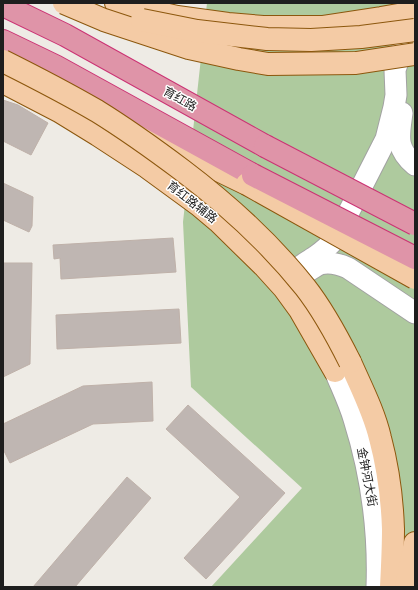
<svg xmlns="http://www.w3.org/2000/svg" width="418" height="590" font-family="Jost,'Noto Sans SC',sans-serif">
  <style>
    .forest { fill: #aeca9e }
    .building { fill: #bfb6b2; stroke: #bfb1a9 }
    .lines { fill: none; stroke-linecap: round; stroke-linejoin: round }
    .minor-casing { stroke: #a2a2a2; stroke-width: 23 }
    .major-casing { stroke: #8c570d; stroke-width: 24 }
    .highway-casing { stroke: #cb3374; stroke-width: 24 }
    .minor { stroke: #fff; stroke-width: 21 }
    .major { stroke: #f4cba5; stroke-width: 22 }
    .highway { stroke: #df94a8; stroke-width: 22 }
    .major-bridge-casing { stroke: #8c570d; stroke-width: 24; stroke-linecap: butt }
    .highway-bridge-casing { stroke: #cb3374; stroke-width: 24; stroke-linecap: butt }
    .major-bridge { stroke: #f4cba5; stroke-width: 22 }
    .highway-bridge { stroke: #df94a8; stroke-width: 22 }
    .labels { text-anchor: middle; stroke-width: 3; stroke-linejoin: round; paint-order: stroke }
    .street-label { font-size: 12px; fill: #1e1e1e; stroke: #fff }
  </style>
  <rect width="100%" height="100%" fill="#eeebe5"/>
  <!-- forest -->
  <path class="forest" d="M207 3H415V587H211L302 488 191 387 183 222Z"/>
  <!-- building -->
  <g class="building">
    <path d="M3 100 18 105 48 123 31 155 3 141Z"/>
    <path d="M3 183 33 197 32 226 29 232 3 220Z"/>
    <path d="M173 238 176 272 61 279 60 258 54 259 53 245Z"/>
    <path d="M3 263H32L30 364 3 377Z"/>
    <path d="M179 309 181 343 57 349 56 315Z"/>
    <path d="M152 382 153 421 93 424 10 463 3 449V424L83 386Z"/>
    <path d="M188 405 285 493 206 579 184 558 240 497 166 429Z"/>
    <path d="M127 477 151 498 75 587H33Z"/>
  </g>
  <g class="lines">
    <!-- minor casing -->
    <g class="minor-casing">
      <g id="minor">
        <path d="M402 113C399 136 395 148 415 165"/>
        <path d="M306 272C311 270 315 266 320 264 330 261 339 264 348 268L415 313"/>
        <path d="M289 289C288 284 289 278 292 274 298 266 308 262 316 256 323 251 329 246 335 239L386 139 394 107 396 95 395 70 397 64 407 36 415 23"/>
        <path d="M335 371C341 386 349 402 354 419 371 473 379 530 377 587"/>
      </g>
    </g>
    <!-- major casing -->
    <g class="major-casing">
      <g id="major">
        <path d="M116 3 177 17 228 24 263 27H322L381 18 415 12"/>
        <path d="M3 82 59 111 98 135 147 167 199 205 218 221 265 267 284 288 300 310 335 371"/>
        <path d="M142 133 247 184"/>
        <path d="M350 362C361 387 374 412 380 438 388 468 392 499 393 529 393 548 392 568 391 587"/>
        <path d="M406 587 415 543"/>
      </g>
    </g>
    <!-- highway casing -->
    <g class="highway-casing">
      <g id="highway">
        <path d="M3 5 65 35 265 146"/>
        <path d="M3 41 55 66 253 175"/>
      </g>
    </g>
    <!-- minor -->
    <use href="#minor" class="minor"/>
    <!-- major -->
    <use href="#major" class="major"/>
    <!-- highway -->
    <use href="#highway" class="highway"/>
    <!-- major-bridge casing -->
    <g class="major-bridge-casing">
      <g id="major-bridge">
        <path d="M64 3 104 20 189 48 239 59 268 64 356 63 415 54"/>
        <path d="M142 20 197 31 267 39 311 40 361 37 415 30"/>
        <path d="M3 61C35 77 66 93 97 111 126 129 154 149 182 170 227 204 269 242 305 287 323 310 337 336 350 362"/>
        <path d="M247 184 415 278"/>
      </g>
    </g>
    <!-- highway-bridge casing -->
    <g class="highway-bridge-casing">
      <g id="highway-bridge">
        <path d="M265 146 415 224"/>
        <path d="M253 175 415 258"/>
      </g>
    </g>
    <!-- major-bridge -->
    <use href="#major-bridge" class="major-bridge"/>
    <!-- highway-bridge -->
    <use href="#highway-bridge" class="highway-bridge"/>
  </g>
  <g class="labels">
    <!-- street labels -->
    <g class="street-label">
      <text transform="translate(180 99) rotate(29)" y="4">育红路</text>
      <text transform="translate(192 202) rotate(38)" y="4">育红路辅路</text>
      <text transform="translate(367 477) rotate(79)" y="4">金钟河大街</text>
    </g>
  </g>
  <!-- border -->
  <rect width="418" height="590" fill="none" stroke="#1e1e1e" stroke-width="8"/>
</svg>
